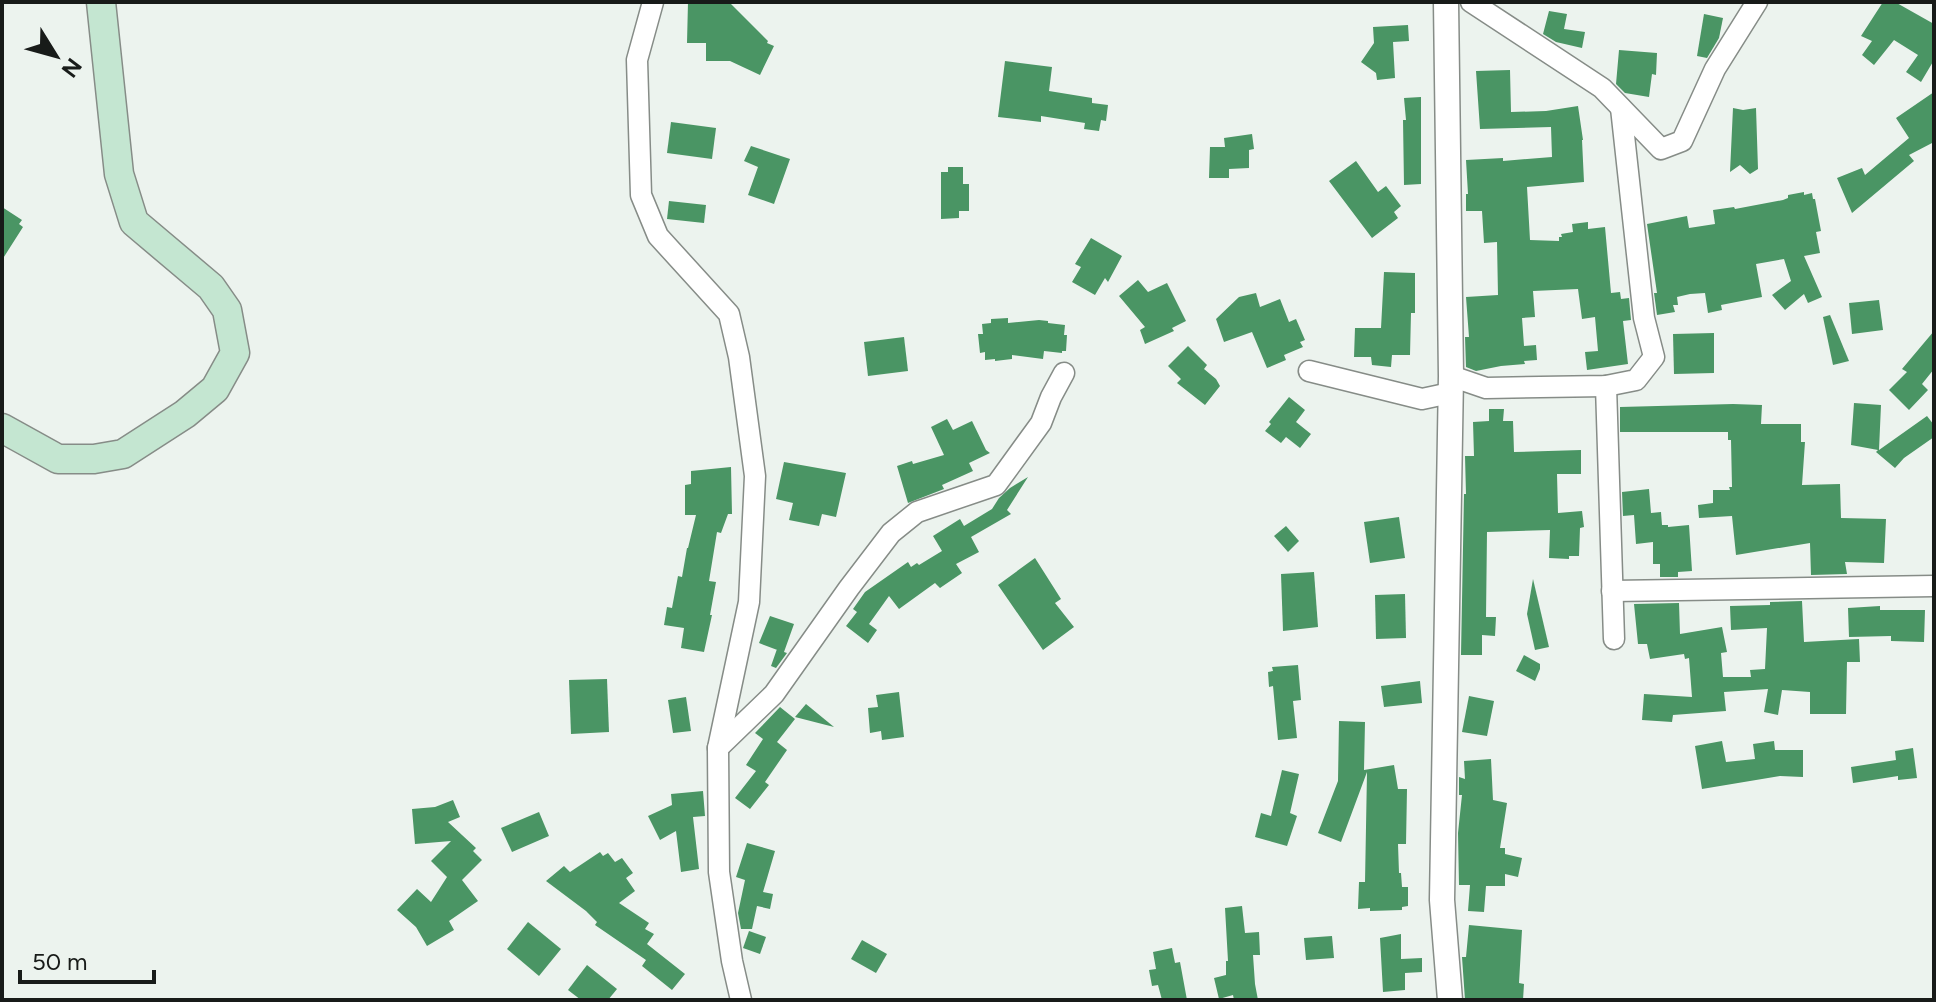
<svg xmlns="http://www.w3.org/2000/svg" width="1936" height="1002" font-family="Figtree,sans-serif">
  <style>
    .building { fill: #4a9564 }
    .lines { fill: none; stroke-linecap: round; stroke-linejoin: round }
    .minor-casing { stroke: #868c87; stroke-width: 23 }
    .tertiary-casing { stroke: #868c87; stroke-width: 27 }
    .secondary-casing { stroke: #868c87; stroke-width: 31 }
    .minor { stroke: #fff; stroke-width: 20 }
    .tertiary { stroke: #fff; stroke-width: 24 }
    .secondary { stroke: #c4e6d1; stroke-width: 28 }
  </style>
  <rect width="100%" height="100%" fill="#ecf3ee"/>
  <!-- building -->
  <g class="building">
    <path d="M688 2H729L768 41 767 43 774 46 760 75 730 61H706V43H687Z"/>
    <path d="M1883 2H1895L1934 24V60L1921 82 1906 72 1918 55 1894 40 1874 65 1862 55 1872 41 1861 36Z"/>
    <path d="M1549 11 1567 14 1564 29 1585 32 1582 48 1556 42 1543 34Z"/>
    <path d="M1704 14 1723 18 1719 38 1707 58 1697 56Z"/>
    <path d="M1408 25 1409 41 1393 42 1395 78 1377 80 1376 73 1361 62 1374 43 1373 27Z"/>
    <path d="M1619 50 1657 53 1656 75 1652 74 1649 97 1625 93 1616 84Z"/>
    <path d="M1005 61 1052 67 1049 91 1092 98V103L1108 105 1106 121 1101 120 1099 131 1084 129 1085 123 1041 116V122L998 117Z"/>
    <path d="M1510 70 1511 112 1546 111 1578 106 1583 140H1582L1584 182 1527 187 1530 240 1559 241V237H1562L1561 234 1573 232 1572 224 1588 222V229L1605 227 1611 293 1620 292 1621 299 1629 298 1631 320 1623 321 1628 364 1587 370 1585 352 1598 351 1595 317 1582 319 1578 289 1533 291 1535 317 1522 318 1524 346 1536 345 1537 360 1524 361 1525 364 1501 366 1476 371 1466 367 1465 337H1469L1466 297 1498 295 1497 242 1484 243 1482 211H1466V194H1468L1466 160 1503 158V161L1552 157 1551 127 1480 129 1476 71Z"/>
    <path d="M1934 92V142L1909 155 1914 161 1852 213 1837 178 1862 168 1865 175 1909 138 1896 118Z"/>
    <path d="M1421 97V184L1404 185 1403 120H1406L1404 98Z"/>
    <path d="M1733 108 1743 110 1756 108 1758 169 1750 174 1740 165 1730 172Z"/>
    <path d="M671 122 716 128 712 159 667 153Z"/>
    <path d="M1252 134 1254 149 1249 150V168L1229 169V178H1209L1210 147H1225L1224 138Z"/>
    <path d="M751 146 790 159 774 204 748 195 758 167 744 161Z"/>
    <path d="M1356 161 1378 192 1386 186 1401 206 1394 212 1398 218 1372 238 1329 181Z"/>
    <path d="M948 167H963V184H969V211H959V218L941 219V172H948Z"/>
    <path d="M1804 192V195L1812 193 1813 199H1815L1821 231 1816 232 1820 253 1804 256 1822 297 1808 303 1804 294 1785 310 1772 295 1791 281 1784 259 1756 264 1762 297 1721 305 1722 310 1708 313 1705 293 1690 294 1677 297 1678 305H1673L1675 312 1657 315 1654 293H1657L1647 224 1687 216 1689 228 1715 224 1713 210 1734 207 1735 209 1783 200 1788 198V195Z"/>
    <path d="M669 201 706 205 704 223 667 219Z"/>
    <path d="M2 207 22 220 19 224 23 227 2 260Z"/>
    <path d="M1091 238 1122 256 1108 282 1105 278 1095 295 1072 282 1081 267 1075 264Z"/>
    <path d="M1384 272 1415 273V313H1411L1410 355H1392L1391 367 1372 365 1371 357H1354L1355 328H1381Z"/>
    <path d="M1138 280 1148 292 1167 283 1186 321 1172 328 1174 331 1145 344 1140 330 1145 327 1119 296Z"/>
    <path d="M1256 293 1260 307 1280 299 1289 322 1296 319 1305 340 1300 342 1303 347 1284 355 1286 360 1267 368 1252 332 1224 342 1216 319 1239 297Z"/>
    <path d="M1879 300 1883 330 1852 334 1849 303Z"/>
    <path d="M1830 315 1849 361 1833 365 1823 317Z"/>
    <path d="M1008 318V323L1039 320 1048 321V323L1065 325 1064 335H1067L1066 351H1062V353L1044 351 1043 359 1012 355V359L995 361V359L985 360V352L980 353 978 334H983L982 324 991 323V319Z"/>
    <path d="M1934 331V369L1922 384 1928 390 1909 410 1889 390 1907 372 1902 369Z"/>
    <path d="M1714 333V373L1674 374 1673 334Z"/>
    <path d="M904 337 908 371 868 376 864 342Z"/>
    <path d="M1188 346 1207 365 1204 369 1216 379 1220 386 1205 405 1177 383 1181 379 1168 366Z"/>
    <path d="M1289 397 1305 410 1296 422 1311 434 1300 448 1286 437 1281 443 1265 431 1271 424 1269 422Z"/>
    <path d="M1854 403 1881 405 1879 450 1927 416 1934 425V437L1904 458 1895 468 1876 452 1878 450 1851 445Z"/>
    <path d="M1733 404 1762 405 1761 424H1801V442H1805L1802 485 1840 484 1841 518 1886 519 1884 563 1845 562 1847 574 1811 575 1810 543 1736 555 1732 516 1699 518 1698 505 1713 503V490H1730L1729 487H1732L1731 440H1728V432H1620V407Z"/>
    <path d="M1489 409H1504L1503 421H1513L1514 452 1581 450V474H1557L1558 513 1582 511 1584 527 1580 528 1579 556H1569V559L1549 558 1550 530 1487 532 1486 617H1496L1495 636 1482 635V655H1461L1464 494H1466L1465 456H1474L1473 422 1489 421Z"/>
    <path d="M947 419 953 430 972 421 986 450 990 453 969 463 973 471 942 485 944 489 908 503 897 466 912 461 913 464 944 455 931 427Z"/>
    <path d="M784 462 846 473 836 517 822 514 819 526 789 520 793 503 776 499Z"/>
    <path d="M731 467 732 514H728L721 533 717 532 709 581 716 582 710 615H712L704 652 681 648 684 628 664 625 667 607 672 608 678 576 682 577 687 548H688L696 515H685V485L691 484V471Z"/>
    <path d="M1028 477 1007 510 1011 514 971 537 979 552 956 564 962 573 940 588 935 583 899 609 889 596 869 624 877 630 868 643 846 626 857 612 853 609 865 592 908 562 911 567 917 563 919 565 942 551 933 536 960 519 964 526 992 509 999 498 1010 488Z"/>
    <path d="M1649 489 1651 513 1661 512 1662 525H1668V527L1689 525 1692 571 1678 572V577H1660V564H1653V542L1636 544 1634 515 1623 516 1622 492Z"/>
    <path d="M1399 517 1405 558 1370 563 1364 522Z"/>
    <path d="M1286 526 1299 541 1288 552 1274 536Z"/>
    <path d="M1035 558 1061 599 1055 603 1074 627 1043 650 998 585Z"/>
    <path d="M1314 572 1318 627 1283 631 1281 574Z"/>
    <path d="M1533 579 1549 647 1535 650 1527 614Z"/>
    <path d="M1405 594 1406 638 1376 639 1375 595Z"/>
    <path d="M1802 601 1804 642 1859 639 1860 662H1847L1846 714H1810V692L1782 690 1778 715 1764 712 1768 689 1724 692 1726 711 1673 715 1672 722 1642 720 1644 694 1692 697 1689 658 1685 659 1684 654 1650 659 1647 644H1638L1634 604 1679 603 1680 634 1722 627 1727 652 1721 653 1723 677H1751L1750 670 1765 669 1767 628 1731 630 1730 606 1770 605V602Z"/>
    <path d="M1880 606V610H1925L1924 642 1891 641V636L1849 637 1848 608Z"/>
    <path d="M770 616 794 624 784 652 787 653 776 668 771 666 777 649 780 651 759 643Z"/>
    <path d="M1524 655 1540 664V669L1535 681 1516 671Z"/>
    <path d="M1298 665 1301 700 1293 701 1297 738 1278 740 1273 686 1269 687 1268 672 1273 671 1272 667Z"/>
    <path d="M607 679 609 732 571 734 569 680Z"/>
    <path d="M1420 681 1422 703 1384 707 1381 686Z"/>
    <path d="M899 692 904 737 882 740 881 731 870 733 868 708 878 707 876 695Z"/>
    <path d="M1469 696 1494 701 1487 736 1462 732Z"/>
    <path d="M686 697 691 731 673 733 668 700Z"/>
    <path d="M806 704 834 727 795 717Z"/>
    <path d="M780 707 795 719 777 742 787 750 765 782 769 785 750 809 735 798 756 771 746 765 763 739 755 733Z"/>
    <path d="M1339 721 1365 722 1364 770 1394 765 1398 789H1407L1406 844H1398L1399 873H1401L1402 887H1408V906L1402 907V910L1370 911V908L1358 909 1359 882H1365L1367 772 1341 842 1318 833 1338 781Z"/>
    <path d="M1722 741 1726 762 1755 759 1753 744 1774 741 1775 750H1803V777L1780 776 1702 789 1695 746Z"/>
    <path d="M1913 748 1917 778 1898 780V776L1853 783 1851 767 1896 760 1895 751Z"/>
    <path d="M1491 759 1493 800 1507 803 1500 848H1505V854L1522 858 1518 877 1505 874V886H1486L1484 912 1468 911 1470 885H1459L1458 833 1462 795H1459V777L1465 779 1464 761Z"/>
    <path d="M1282 770 1299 774 1290 813 1297 816 1287 846 1255 837 1261 813 1271 816Z"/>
    <path d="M703 791 705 816 693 817 699 869 681 872 676 831 660 840 648 816 672 805 671 794Z"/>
    <path d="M453 800 460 817 448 822 476 848 473 851 482 860 462 880 478 901 449 921 454 930 427 946 416 927 397 910 417 889 431 902 447 877 431 861 451 841 415 844 412 809 435 807Z"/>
    <path d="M539 812 549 836 512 852 501 828Z"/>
    <path d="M747 843 775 851 763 892 773 894 770 909 757 906 752 929H741L738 913 745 880 736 877Z"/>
    <path d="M600 852 603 856 608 853 615 862 622 858 633 873 626 878 635 891 619 903 649 923 645 929 654 934 647 944 685 974 672 990 642 966 646 960 595 925 597 922 586 911 546 881 564 866 570 872Z"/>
    <path d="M1242 906 1245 933 1259 932 1260 955H1253L1255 984 1258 1000H1234L1233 995 1219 999 1214 978 1226 975V961H1228L1225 908Z"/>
    <path d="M528 922 561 949 539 976 507 949Z"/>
    <path d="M1469 925 1522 930 1519 983 1524 984 1523 1000H1465L1462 957H1466Z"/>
    <path d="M749 931 766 937 760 954 743 948Z"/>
    <path d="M1401 934V959L1422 958V972L1405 973V990L1383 992 1380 938Z"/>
    <path d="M1332 936 1334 958 1306 960 1304 938Z"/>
    <path d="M862 940 887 954 876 973 851 959Z"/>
    <path d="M1172 948 1175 963 1180 962 1187 1000H1162L1158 985 1152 986 1149 970 1156 969 1153 952Z"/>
    <path d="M587 965 617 989 608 1000H581L568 990Z"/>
  </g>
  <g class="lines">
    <!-- minor casing -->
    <g class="minor-casing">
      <g id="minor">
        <path d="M653 2 637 60 641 195 658 236 729 314 739 357 755 476 749 602 718 748 719 872 732 961 741 1000"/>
        <path d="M1471 2 1602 88 1661 149 1682 141 1715 69 1757 2"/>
        <path d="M1309 371 1422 399 1450 393"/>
        <path d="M1451 376 1486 388 1606 386 1636 380 1654 357 1644 318 1621 108"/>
        <path d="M1606 386 1614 639"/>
        <path d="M1612 591 1934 586"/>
        <path d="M718 748 774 694 849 588 891 533 917 512 996 485 1041 423 1051 397 1064 373"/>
      </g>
    </g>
    <!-- tertiary casing -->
    <g class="tertiary-casing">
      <path id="tertiary" d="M1446 2 1451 376 1442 900 1450 1000"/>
    </g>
    <!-- secondary casing -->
    <g class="secondary-casing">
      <path id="secondary" d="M2 428 58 459H94L123 454 185 414 215 389 235 353 227 310 211 287 134 222 119 174 101 2"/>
    </g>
    <!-- minor -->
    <use href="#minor" class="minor"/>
    <!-- tertiary -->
    <use href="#tertiary" class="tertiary"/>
    <!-- secondary -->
    <use href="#secondary" class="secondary"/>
  </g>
  <!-- border -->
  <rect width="1936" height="1002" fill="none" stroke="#181b19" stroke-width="8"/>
  <!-- north arrow -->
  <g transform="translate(56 56) rotate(127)" stroke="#ecf3ee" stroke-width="6" paint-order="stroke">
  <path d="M0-6L14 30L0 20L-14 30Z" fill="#181b19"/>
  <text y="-12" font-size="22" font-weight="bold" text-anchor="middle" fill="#181b19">N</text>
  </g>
  <!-- scale -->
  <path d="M20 970v12h134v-12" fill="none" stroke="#181b19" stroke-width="4"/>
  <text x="32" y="970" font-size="24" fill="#181b19" stroke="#ecf3ee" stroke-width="6" paint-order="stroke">50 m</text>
</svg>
